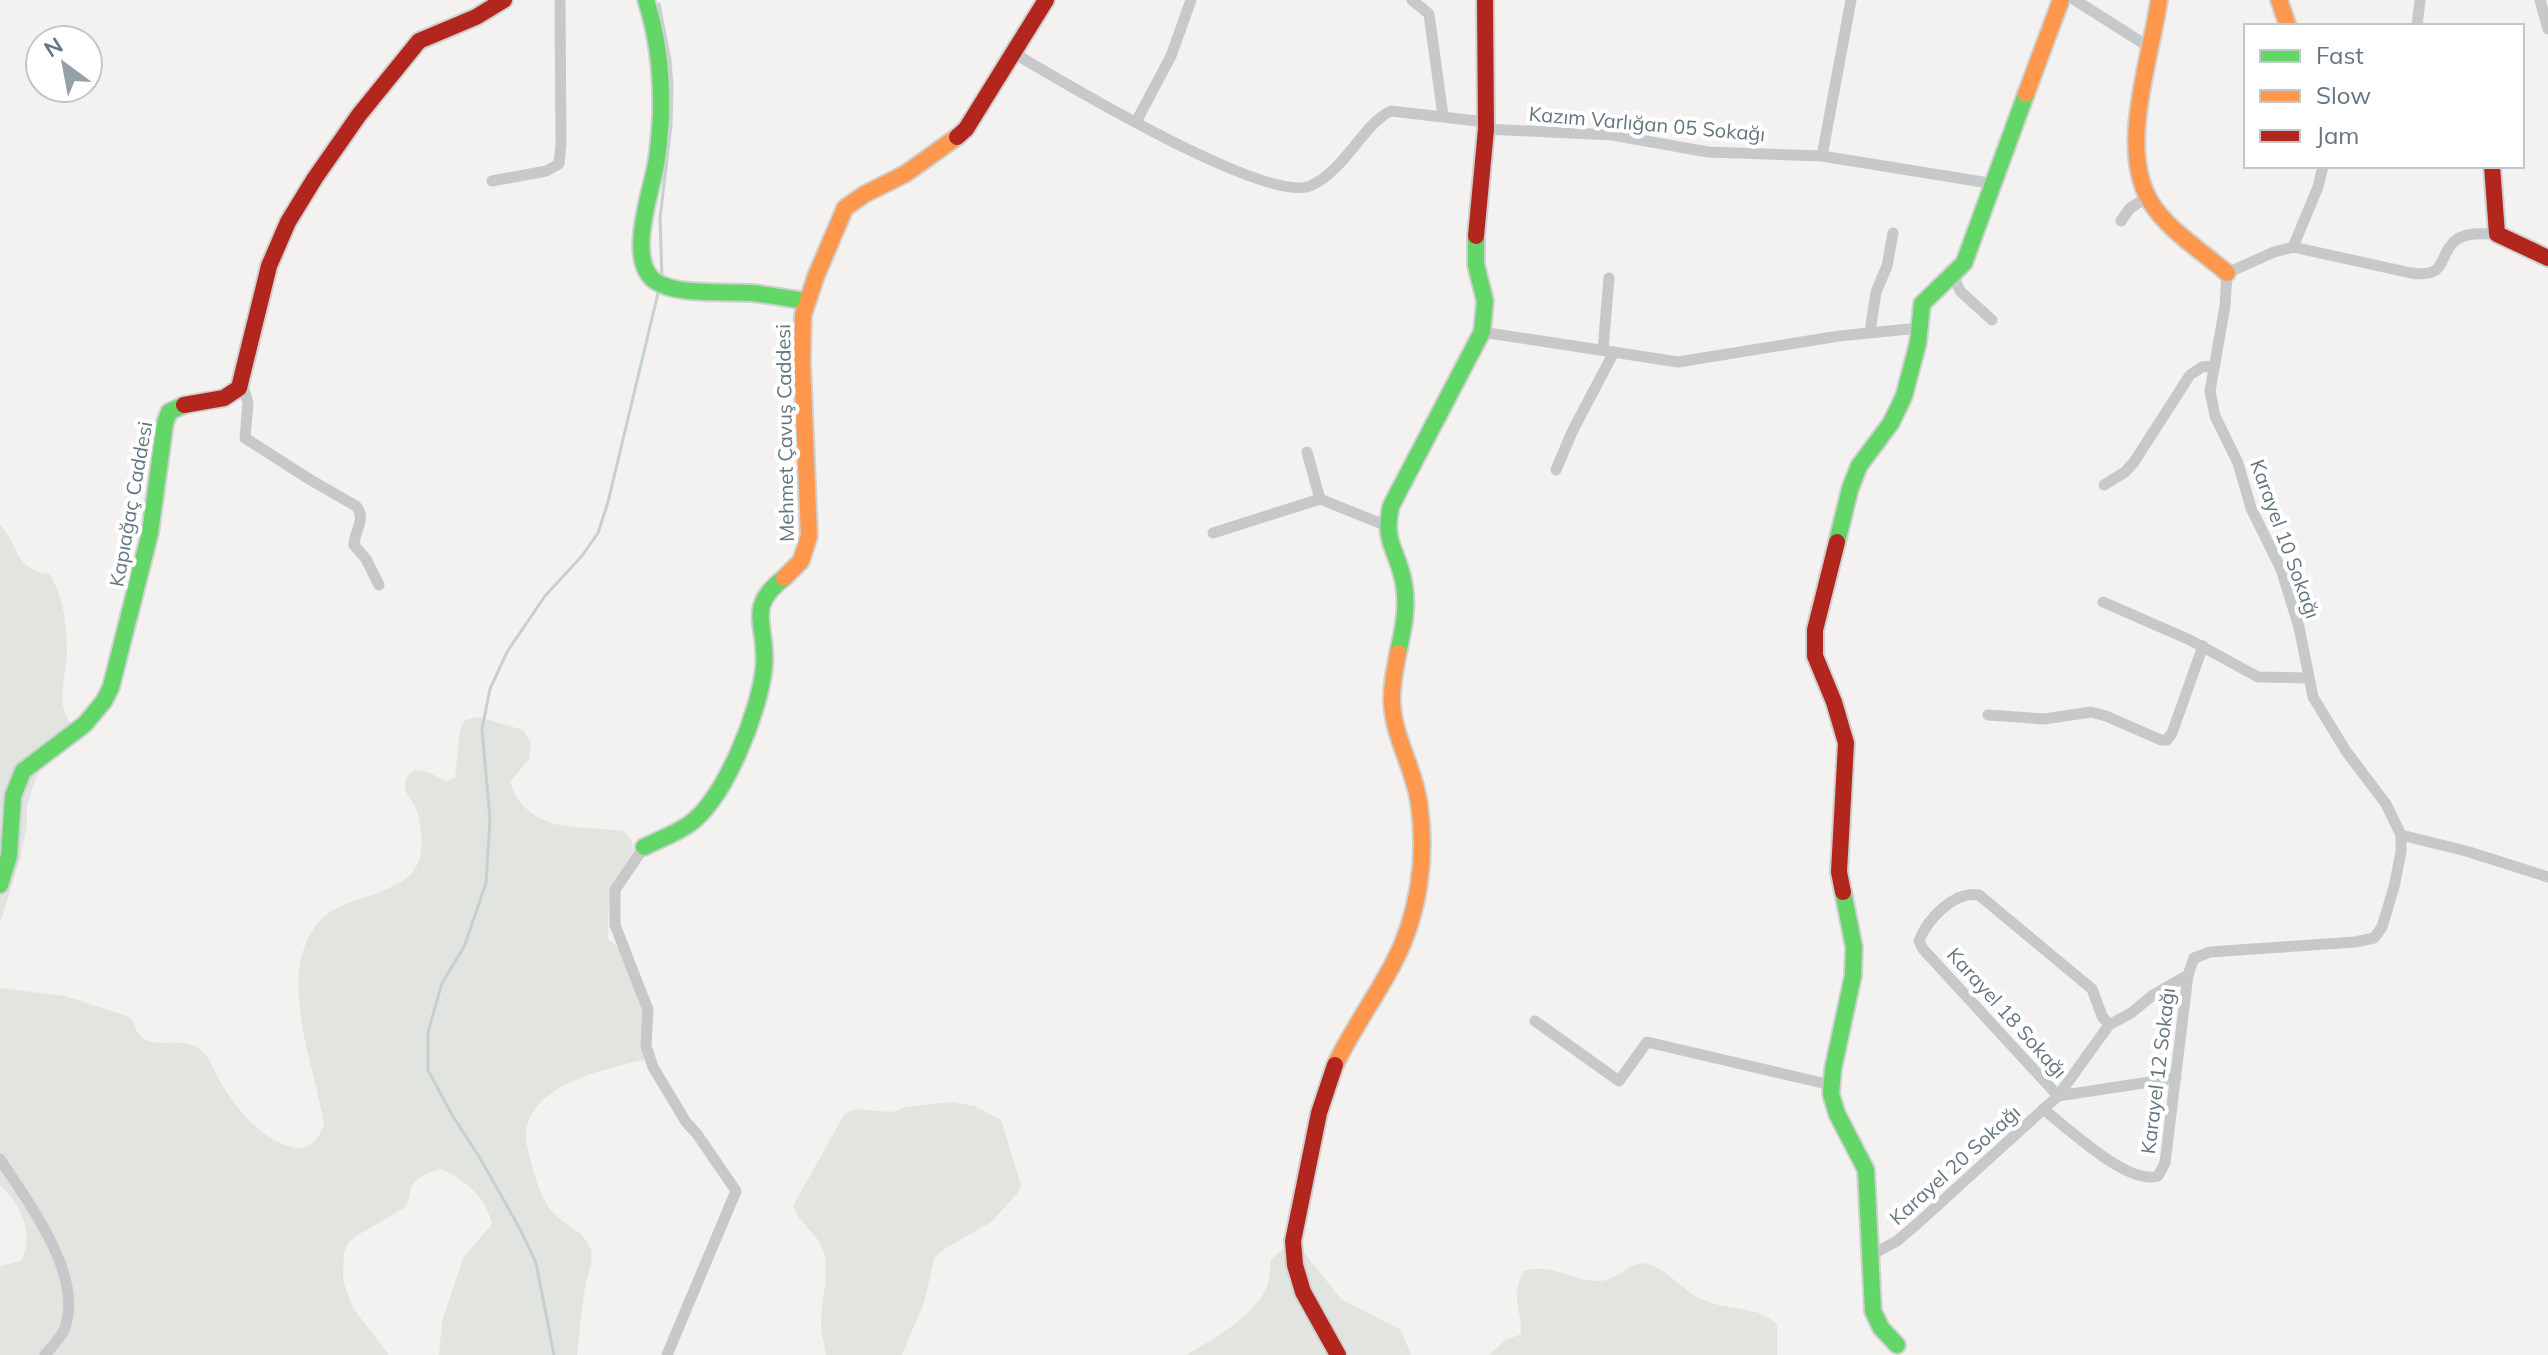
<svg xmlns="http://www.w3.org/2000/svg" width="2548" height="1355" font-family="Mulish,sans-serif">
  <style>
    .green { fill: #e2e5df }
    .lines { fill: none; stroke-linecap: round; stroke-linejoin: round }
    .stream { stroke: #c6d0d2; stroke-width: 3 }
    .fast-casing { stroke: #cfd0d0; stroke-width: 20 }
    .slow-casing { stroke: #cfd0d0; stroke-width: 20 }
    .jam-casing { stroke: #cfd0d0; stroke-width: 20 }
    .street { stroke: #c7c8c9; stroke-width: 11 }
    .fast { stroke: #63d668; stroke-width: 16 }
    .slow { stroke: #ff974d; stroke-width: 16 }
    .jam { stroke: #b3261e; stroke-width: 16 }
    .labels { text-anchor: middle; stroke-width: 8; stroke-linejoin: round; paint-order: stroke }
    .street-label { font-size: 20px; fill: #64767f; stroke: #fff }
  </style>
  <rect width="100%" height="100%" fill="#f3f2f1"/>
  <!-- green -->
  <g class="green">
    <path d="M0 525C20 546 14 570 49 574 64 595 67 628 67 653 66 678 54 707 73 726L57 756 44 766 35 780 27 806V825L21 856 0 923Z"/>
    <path d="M479 717 523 730 531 743 529 759 510 782C528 835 579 825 624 831 648 855 619 875 611 900 607 911 609 927 608 939L631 958 653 1005 646 1059C609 1069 532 1082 526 1132 525 1142 529 1152 531 1162 535 1177 540 1195 549 1208 559 1222 582 1230 589 1245 596 1259 587 1274 585 1288 581 1310 580 1333 577 1355H439L442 1321 463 1258 492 1224C486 1198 465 1179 441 1169 430 1171 416 1177 411 1188 408 1196 410 1201 404 1208L358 1235 349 1242 344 1252 343 1281 353 1308 389 1355H0V1266L21 1261C35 1236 21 1203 0 1186V988L65 996 130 1017C134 1024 137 1034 143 1038 159 1049 184 1035 202 1051 210 1058 213 1069 218 1078 235 1107 256 1135 288 1146 308 1153 318 1141 324 1124 315 1067 275 973 318 923 332 905 357 901 377 893 394 886 413 879 419 860 424 844 421 822 415 806 411 798 404 793 405 784 406 777 409 773 415 770L427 772 447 781 455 778 460 730 465 720Z"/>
    <path d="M952 1102 975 1106 1001 1120 1021 1185 1017 1194 991 1222 941 1251 934 1259 924 1303 902 1355H826C825 1345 821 1334 821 1323 821 1298 831 1272 822 1247 815 1231 798 1223 793 1206L845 1113 855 1109 892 1112 906 1107Z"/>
    <path d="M1287 1246 1303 1251 1341 1299 1401 1330 1411 1355H1186C1213 1339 1250 1319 1265 1291 1270 1281 1270 1270 1271 1259Z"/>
    <path d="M1641 1263C1669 1266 1680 1292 1706 1301 1730 1311 1759 1305 1777 1325V1355H1488L1506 1340 1521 1334C1522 1309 1509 1296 1524 1271 1551 1262 1573 1282 1600 1281 1615 1280 1626 1267 1641 1263Z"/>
  </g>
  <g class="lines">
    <!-- stream -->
    <g class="stream">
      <path d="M659 4 670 60 672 86 671 125 660 218 662 278"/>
      <path d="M554 1355 536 1263 521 1231 480 1158 452 1115 428 1070V1032L442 983 464 947 486 883 490 819 482 729 490 689 507 652 545 596 581 557 598 533 608 502 659 289"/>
    </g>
    <!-- fast casing -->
    <g class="fast-casing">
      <g id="fast">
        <path d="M646 0C658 37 662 76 661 115 660 131 659 148 656 164 651 193 626 260 655 281 676 296 727 291 752 293 771 295 789 299 807 301"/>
        <path d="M1837 542 1850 489 1859 466 1891 423 1904 396 1918 343 1922 304 1964 263 2026 94"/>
        <path d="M1398 653C1403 631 1408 608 1404 585 1399 551 1382 544 1391 506L1482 332 1485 301 1476 265V236"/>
        <path d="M644 847C658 840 675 834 688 825 725 800 760 710 764 667 768 626 744 608 784 578"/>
        <path d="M0 885 9 856 13 796 23 771 85 724 104 701 111 687 150 533 165 423 169 412 184 405"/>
        <path d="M1843 892 1854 947 1853 976 1833 1069 1831 1094 1837 1114 1866 1170 1873 1311 1881 1328 1897 1345"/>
      </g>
    </g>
    <!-- slow casing -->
    <g class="slow-casing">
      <g id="slow">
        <path d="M2159 0C2151 59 2118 147 2150 201 2167 230 2202 251 2227 273"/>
        <path d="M2279 0 2288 26"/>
        <path d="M2026 94 2061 0"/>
        <path d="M784 578 801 561 809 536 802 362 803 315 816 276 845 208 865 194 905 174 957 137"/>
        <path d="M1335 1065C1352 1030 1375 998 1393 964 1419 915 1427 857 1419 803 1414 768 1393 736 1392 702 1391 686 1395 669 1398 653"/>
      </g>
    </g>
    <!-- jam casing -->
    <g class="jam-casing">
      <g id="jam">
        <path d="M957 137 966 129 1046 0"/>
        <path d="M2492 166 2497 234 2548 258"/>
        <path d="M1476 236 1486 129 1485 0"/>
        <path d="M184 405 224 398 239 388 269 266 288 222 315 178 359 115 419 41 476 17 504 0"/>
        <path d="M1837 542 1815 630V656L1834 702 1846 743 1839 872 1843 892"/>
        <path d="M1335 1065 1319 1113 1293 1241 1295 1265 1303 1292 1338 1355"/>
      </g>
    </g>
    <!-- street -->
    <g class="street">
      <path d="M1412 0 1429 14 1443 116"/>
      <path d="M2075 0 2149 47"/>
      <path d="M2540 0 2548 29"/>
      <path d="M2417 26 2420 0"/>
      <path d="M1012 52C1059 80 1265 204 1310 186 1343 173 1365 122 1391 111L1486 122"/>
      <path d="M1136 122 1171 56 1191 0"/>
      <path d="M1486 129 1612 135 1708 152 1822 156 1995 184"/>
      <path d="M1822 156 1851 0"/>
      <path d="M492 181 546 171 559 164 561 144 560 0"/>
      <path d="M2121 221 2130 208 2148 197"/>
      <path d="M2293 247 2318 187 2323 166"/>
      <path d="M1953 275 1960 291 1992 320"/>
      <path d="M1482 332 1678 362 1839 336 1919 328"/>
      <path d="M1870 332 1876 292 1887 266 1893 233"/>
      <path d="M1603 350 1609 278"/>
      <path d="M242 383 248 403 245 438 309 479 356 506C367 519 354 531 354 545L366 559 379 585"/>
      <path d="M1307 452 1320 499"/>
      <path d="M1556 470 1572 432 1614 352"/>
      <path d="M2104 485 2125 472 2134 462 2190 375 2202 367 2214 366"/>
      <path d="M1213 533 1320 499 1387 526"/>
      <path d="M2103 602 2190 640 2258 677 2308 678"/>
      <path d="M1988 715 2044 719 2091 712 2106 716 2161 740H2167L2172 733 2203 646"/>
      <path d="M2401 835 2466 851 2548 877"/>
      <path d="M644 847 615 890V925L648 1010 646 1046 653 1067 686 1122 697 1134 736 1191 667 1355"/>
      <path d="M1535 1021 1619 1081 1647 1042 1831 1085"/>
      <path d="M2058 1096 1923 949 1919 941C1927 920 1954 890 1979 895L2092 989 2102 1016 2109 1025"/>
      <path d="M2058 1096 2176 1078"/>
      <path d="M2043 1109C2068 1128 2128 1186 2158 1176L2165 1163 2188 975 2194 958 2210 952 2355 942 2374 938 2382 927 2394 887 2401 852V835L2386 804 2346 751 2313 697 2299 627 2281 569 2251 508 2238 463 2215 416 2210 391 2225 306 2227 273 2274 252 2293 247 2411 273C2451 279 2436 252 2459 238 2471 232 2485 234 2497 234"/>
      <path d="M0 1159C27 1201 86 1277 64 1330 60 1339 51 1347 45 1355"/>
      <path d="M1871 1255 1897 1241 1917 1224 2058 1096 2109 1025 2131 1013 2153 995 2188 975"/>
    </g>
    <!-- fast -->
    <use href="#fast" class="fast"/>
    <!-- slow -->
    <use href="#slow" class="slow"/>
    <!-- jam -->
    <use href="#jam" class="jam"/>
  </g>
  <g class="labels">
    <!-- street labels -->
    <g class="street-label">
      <text transform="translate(1647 124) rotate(5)" y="7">Kazım Varlığan 05 Sokağı</text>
      <text transform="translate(785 433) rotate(-91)" y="7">Mehmet Çavuş Caddesi</text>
      <text transform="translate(131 504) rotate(-80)" y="7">Kapıağaç Caddesi</text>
      <text transform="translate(2285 539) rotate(70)" y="7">Karayel 10 Sokağı</text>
      <text transform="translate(2007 1013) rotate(48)" y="7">Karayel 18 Sokağı</text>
      <text transform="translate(2158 1071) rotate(-83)" y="7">Karayel 12 Sokağı</text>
      <text transform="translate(1955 1165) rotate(-42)" y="7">Karayel 20 Sokağı</text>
    </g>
  </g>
  <!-- legend -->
  <rect x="2244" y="24" width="280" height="144" fill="#ffffff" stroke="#c1c8cc" stroke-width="2"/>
  <rect x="2260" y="50" width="40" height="12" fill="#63d668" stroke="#c1c8cc" stroke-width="2"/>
  <text x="2316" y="64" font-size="24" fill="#64767f">Fast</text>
  <rect x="2260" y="90" width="40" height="12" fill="#ff974d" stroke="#c1c8cc" stroke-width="2"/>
  <text x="2316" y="104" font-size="24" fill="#64767f">Slow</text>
  <rect x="2260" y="130" width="40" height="12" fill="#b3261e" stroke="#c1c8cc" stroke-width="2"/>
  <text x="2316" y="144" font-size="24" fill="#64767f">Jam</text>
  <!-- north arrow -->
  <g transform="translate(64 64) rotate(328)"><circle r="38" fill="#ffffff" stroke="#c1c8cc" stroke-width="2"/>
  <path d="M0-6L14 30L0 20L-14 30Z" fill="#96a1a7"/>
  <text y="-12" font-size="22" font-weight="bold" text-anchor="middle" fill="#64767f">N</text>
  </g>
</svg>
